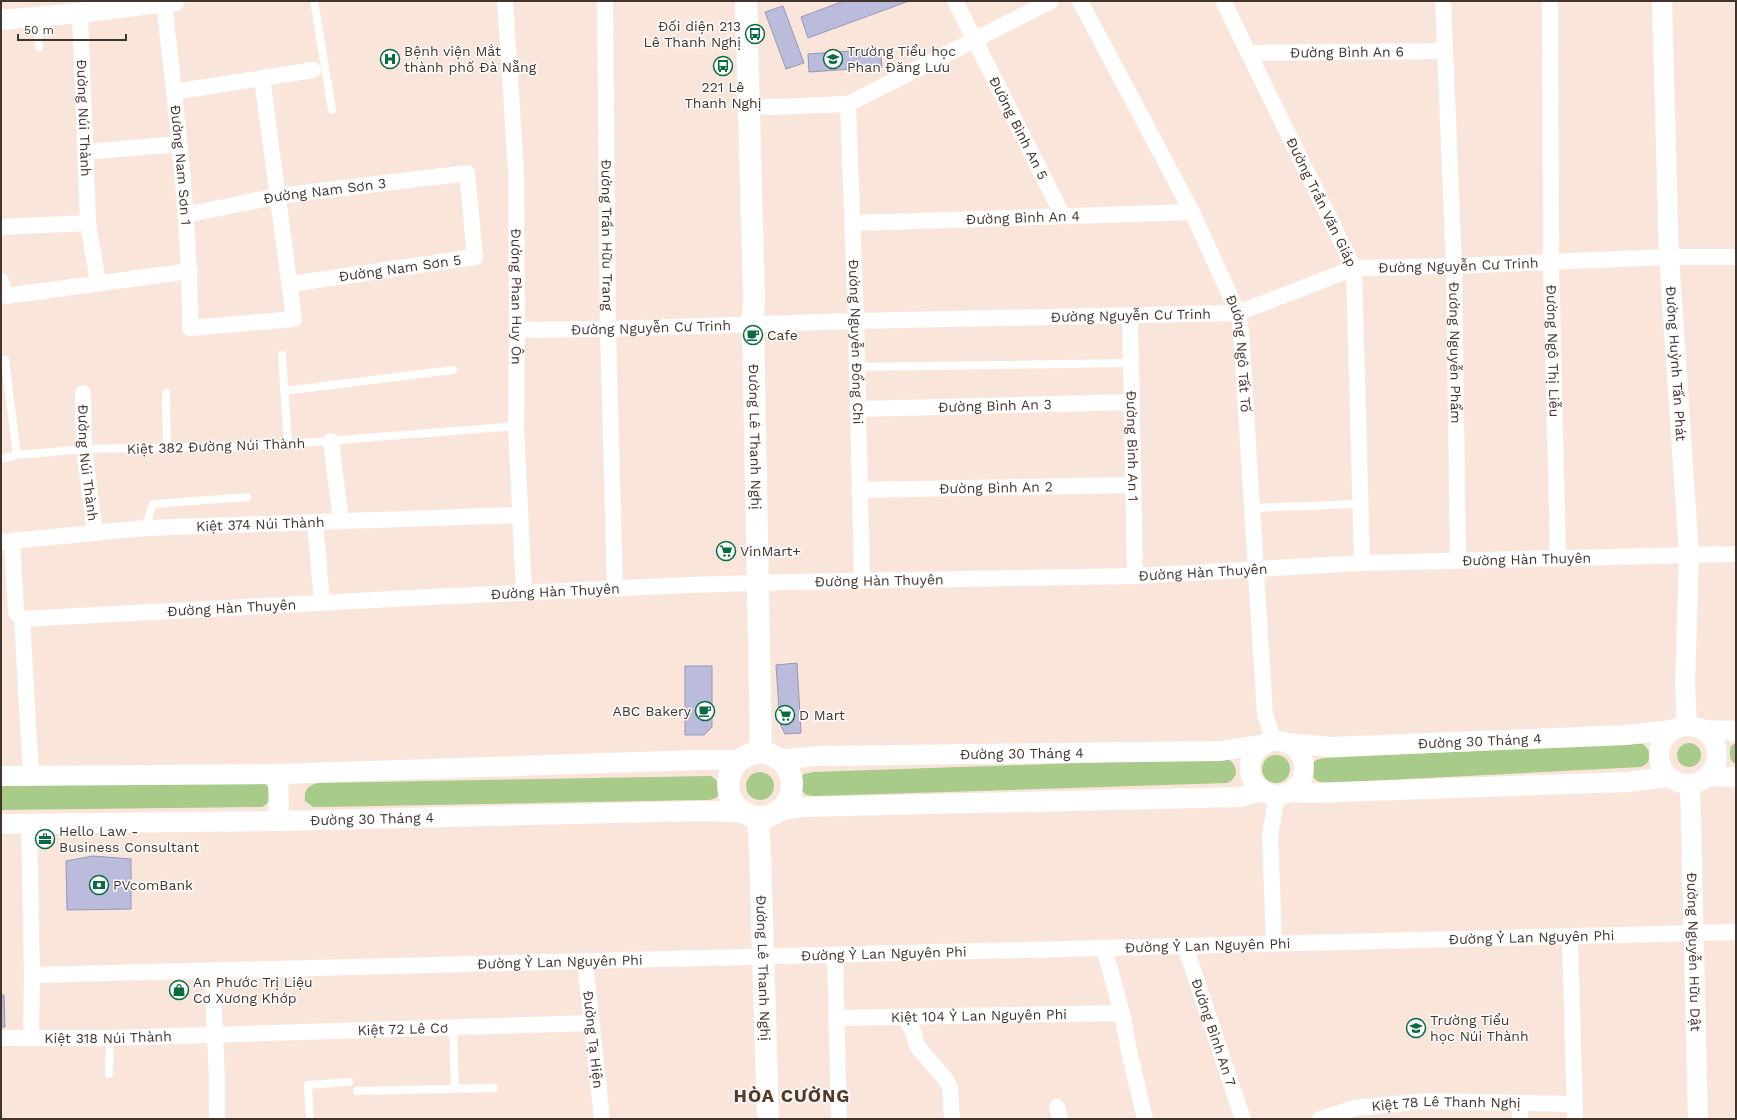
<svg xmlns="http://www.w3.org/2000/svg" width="1737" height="1120" font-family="'Work Sans',sans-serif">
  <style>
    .green { fill: #a9cb8a }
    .building { fill: #bbbbdc; stroke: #9697b7 }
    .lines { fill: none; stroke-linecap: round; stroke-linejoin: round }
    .service { stroke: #fff; stroke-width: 8 }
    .minor { stroke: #fff; stroke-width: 16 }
    .tertiary { stroke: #fff; stroke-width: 20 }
    .secondary { stroke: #fff; stroke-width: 22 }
    .labels { text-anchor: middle; stroke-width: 3; stroke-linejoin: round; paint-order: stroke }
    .poi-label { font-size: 14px; fill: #42352d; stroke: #fff; text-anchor: start }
    .street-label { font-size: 14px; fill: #42352d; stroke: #fff }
    .district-label { font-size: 18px; font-weight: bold; letter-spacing: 1px; fill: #553a2a; stroke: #fff }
  </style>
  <rect width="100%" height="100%" fill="#fae5da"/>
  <!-- green -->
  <g class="green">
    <path d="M1641 743C1652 749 1653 762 1641 767L1328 783C1324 782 1319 783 1316 780 1310 776 1309 765 1315 761 1317 759 1321 759 1324 758Z"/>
    <path d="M1736 743V764C1729 761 1729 753 1731 746Z"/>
    <circle cx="1689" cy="755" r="12"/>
    <circle cx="1276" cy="769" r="14"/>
    <path d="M1227 758C1238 765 1240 777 1227 783L817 796C814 796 810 796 808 795 799 793 797 779 804 774 806 773 811 773 813 772Z"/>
    <circle cx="760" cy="786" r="14"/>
    <path d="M711 776C718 780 725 790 717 797 712 801 706 800 700 800L322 807H313L305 801C304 790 307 786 318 783Z"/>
    <path d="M262 782C273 788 274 801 262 807L1 810V786Z"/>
  </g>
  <!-- building -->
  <g class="building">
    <path d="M844 1H909L808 38 801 17Z"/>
    <path d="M783 6 804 63 786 69 765 12Z"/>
    <path d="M880 49 882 67 809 72 808 54Z"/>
    <path d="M797 663 801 733 785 734 780 724 776 665Z"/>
    <path d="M685 666H712V727L704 735H685Z"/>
    <path d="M93 856 131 859V909L67 910 66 861Z"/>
    <path d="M1 995H4L5 1027H1Z"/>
  </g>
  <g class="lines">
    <!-- service -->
    <g class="service">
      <path d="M314 1 332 110"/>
      <path d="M37 17 39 47"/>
      <path d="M282 355 288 444"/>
      <path d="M1 361 5 360 17 455"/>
      <path d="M857 367 1131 363"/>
      <path d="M284 391 453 370"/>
      <path d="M166 393 167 448"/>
      <path d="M1 459 17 455 84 449 263 446 516 426"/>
      <path d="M1253 508 1360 504"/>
      <path d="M145 528 153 504 247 497"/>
      <path d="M453 1027 455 1088"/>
      <path d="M109 1074 110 1038"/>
      <path d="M357 1091 494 1088"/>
      <path d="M310 1119 308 1085 349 1082"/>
    </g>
    <!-- minor -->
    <g class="minor">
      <path id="s1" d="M505 1 516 170 517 330 516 426 524 593"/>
      <path id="s2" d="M605 1 608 329 615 589"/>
      <path id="s3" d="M955 1 1063 216"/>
      <path id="s4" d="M1080 1 1192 212 1238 313 1241 331 1265 715 1274 741"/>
      <path id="s5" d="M1223 1 1354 268 1362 563"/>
      <path id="s6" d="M1443 1 1454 266 1458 560"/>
      <path id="s7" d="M1550 1 1551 262 1558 557"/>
      <path id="s8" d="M164 3C176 111 190 219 190 328L294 319 262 78"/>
      <path id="s9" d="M80 13 88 223 98 283"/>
      <path id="s10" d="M1248 53 1445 51"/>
      <path d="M174 92 313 70"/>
      <path id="s11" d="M848 104 856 321 862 580"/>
      <path d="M749 106 772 107 848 104 1051 1"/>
      <path d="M85 152 179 144"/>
      <path id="s12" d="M185 215 278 196 467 173 475 257 290 284"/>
      <path id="s13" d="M853 223 1192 212"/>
      <path d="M1 227 88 223"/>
      <path d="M1 281 6 296 190 271"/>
      <path id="s14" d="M1130 315 1135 576"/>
      <path id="s15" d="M517 330 608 329 856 321 1238 313 1354 268 1454 266 1669 257H1736"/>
      <path id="s16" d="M83 393 84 449 95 533"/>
      <path id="s17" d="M858 409 1132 402"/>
      <path d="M331 441 341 521"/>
      <path id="s18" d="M859 490 1132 485"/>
      <path d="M315 522 322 603"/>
      <path id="s19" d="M1 542 145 528 519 515"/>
      <path d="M12 542 16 612 22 619 31 776"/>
      <path id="s20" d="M22 619 411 598 688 585 789 582 1135 576 1362 563 1736 554"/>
      <path d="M29 824 32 975 31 1037"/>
      <path d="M1570 936 1575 1119"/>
      <path d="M1274 944 1270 835 1277 795"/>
      <path id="s21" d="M1185 946 1243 1119"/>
      <path d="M1104 948 1122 1013 1129 1051 1145 1119"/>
      <path d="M835 955 839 1119"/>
      <path id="s22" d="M585 961 602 1119"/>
      <path d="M212 971 217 1077V1119"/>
      <path id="s23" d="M32 975 1736 932"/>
      <path d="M905 1017 913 1031 917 1046 947 1081 950 1088 952 1119"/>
      <path id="s24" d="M837 1018 1122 1013"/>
      <path id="s25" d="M1 1038H110L591 1023"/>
      <path d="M1519 1103 1520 1119"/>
      <path d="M1057 1107 1060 1119"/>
      <path id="s26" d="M1320 1119 1355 1108 1424 1101 1574 1104"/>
    </g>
    <!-- tertiary -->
    <g class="tertiary">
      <path id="s27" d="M1662 1 1669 257 1689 554 1685 684 1687 726"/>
      <path d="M1 20 80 13 175 1"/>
      <circle cx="1688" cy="755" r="29"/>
      <path d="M1702 730 1736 731"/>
      <circle cx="1277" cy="768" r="27"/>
      <path id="s28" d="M1287 743 1332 747 1626 735 1673 730"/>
      <path id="s29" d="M779 760 816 756 1221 751 1264 744"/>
      <path d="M278 774 279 821"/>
      <path d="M1 776 278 774 697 760H740"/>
      <path d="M1709 776 1736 777"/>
      <path id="s30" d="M1690 784 1698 1119"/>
      <path d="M1289 792 1311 793 1628 782 1668 777"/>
      <path d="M780 810 803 807 1240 797 1262 791"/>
      <path id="s31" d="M1 824 279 821 698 811 742 812"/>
    </g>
    <!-- secondary -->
    <g class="secondary">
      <path id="s32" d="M746 1 754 296 753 325 761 753"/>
      <circle cx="760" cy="785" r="32"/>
      <path id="s33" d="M758 817 760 852 768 1119"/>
    </g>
  </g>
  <!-- icons -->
  <defs>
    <g id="bus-ring" transform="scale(1)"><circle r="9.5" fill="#fff" stroke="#086c41" stroke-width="1.5"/><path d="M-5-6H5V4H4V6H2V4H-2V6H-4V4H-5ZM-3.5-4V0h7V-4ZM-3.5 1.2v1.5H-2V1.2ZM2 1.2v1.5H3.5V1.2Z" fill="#086c41"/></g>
    <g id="hospital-ring" transform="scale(1)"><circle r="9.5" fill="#fff" stroke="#086c41" stroke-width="1.5"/><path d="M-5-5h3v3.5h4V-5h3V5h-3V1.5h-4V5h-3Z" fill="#086c41"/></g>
    <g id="school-ring" transform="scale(1)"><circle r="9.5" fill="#fff" stroke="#086c41" stroke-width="1.5"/><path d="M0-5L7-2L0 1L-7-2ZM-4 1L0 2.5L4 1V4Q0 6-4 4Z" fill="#086c41"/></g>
    <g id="cafe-ring" transform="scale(1)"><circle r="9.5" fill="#fff" stroke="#086c41" stroke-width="1.5"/><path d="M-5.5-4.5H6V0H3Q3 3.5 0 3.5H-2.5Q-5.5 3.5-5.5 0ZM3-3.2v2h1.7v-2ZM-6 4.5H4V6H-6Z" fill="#086c41"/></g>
    <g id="supermarket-ring" transform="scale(1)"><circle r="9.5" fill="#fff" stroke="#086c41" stroke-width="1.5"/><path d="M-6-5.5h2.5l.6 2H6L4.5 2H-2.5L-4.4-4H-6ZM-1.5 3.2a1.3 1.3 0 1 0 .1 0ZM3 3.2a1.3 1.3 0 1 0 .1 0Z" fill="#086c41"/></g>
    <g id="office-ring" transform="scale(1)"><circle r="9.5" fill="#fff" stroke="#086c41" stroke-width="1.5"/><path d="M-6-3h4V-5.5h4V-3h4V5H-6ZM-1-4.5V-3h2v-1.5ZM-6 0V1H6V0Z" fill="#086c41"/></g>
    <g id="bank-ring" transform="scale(1)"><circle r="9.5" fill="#fff" stroke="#086c41" stroke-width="1.5"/><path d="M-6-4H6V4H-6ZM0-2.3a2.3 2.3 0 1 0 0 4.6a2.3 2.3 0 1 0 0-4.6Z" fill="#086c41"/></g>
    <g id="shop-ring" transform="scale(1)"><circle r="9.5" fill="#fff" stroke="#086c41" stroke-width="1.5"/><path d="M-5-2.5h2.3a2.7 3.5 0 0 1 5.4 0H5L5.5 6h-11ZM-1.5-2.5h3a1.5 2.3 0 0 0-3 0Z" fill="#086c41"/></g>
  </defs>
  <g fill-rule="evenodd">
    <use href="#bus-ring" x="755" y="34"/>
    <use href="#hospital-ring" x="390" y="59"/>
    <use href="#school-ring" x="833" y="59"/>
    <use href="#bus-ring" x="723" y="66"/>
    <use href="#cafe-ring" x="753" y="335"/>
    <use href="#supermarket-ring" x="726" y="551"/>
    <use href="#cafe-ring" x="705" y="711"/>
    <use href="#supermarket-ring" x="785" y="715"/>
    <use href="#office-ring" x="45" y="839"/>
    <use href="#bank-ring" x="99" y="885"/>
    <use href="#shop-ring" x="179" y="990"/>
    <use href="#school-ring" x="1416" y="1028"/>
  </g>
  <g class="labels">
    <!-- poi labels -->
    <g class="poi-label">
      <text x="741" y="31" text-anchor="end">Đối diện 213<tspan x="741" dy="16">Lê Thanh Nghị</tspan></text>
      <text x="404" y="56">Bệnh viện Mắt<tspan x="404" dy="16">thành phố Đà Nẵng</tspan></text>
      <text x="847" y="56">Trường Tiểu học<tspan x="847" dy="16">Phan Đăng Lưu</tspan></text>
      <text x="723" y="92" text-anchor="middle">221 Lê<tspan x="723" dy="16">Thanh Nghị</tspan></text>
      <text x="767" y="340">Cafe</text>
      <text x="740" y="556">VinMart+</text>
      <text x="691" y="716" text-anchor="end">ABC Bakery</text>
      <text x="799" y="720">D Mart</text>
      <text x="59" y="836">Hello Law -<tspan x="59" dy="16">Business Consultant</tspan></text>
      <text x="113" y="890">PVcomBank</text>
      <text x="193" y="987">An Phước Trị Liệu<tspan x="193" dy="16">Cơ Xương Khớp</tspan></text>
      <text x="1430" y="1025">Trường Tiểu<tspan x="1430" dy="16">học Núi Thành</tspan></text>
    </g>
    <!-- street labels -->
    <g class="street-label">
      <text dy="5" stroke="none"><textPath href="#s10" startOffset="99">Đường Bình An 6</textPath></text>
      <text dy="5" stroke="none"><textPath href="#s9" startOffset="105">Đường Núi Thành</textPath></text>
      <text dy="5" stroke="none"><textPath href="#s3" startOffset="142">Đường Bình An 5</textPath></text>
      <text dy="5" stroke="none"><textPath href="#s8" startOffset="163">Đường Nam Sơn 1</textPath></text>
      <text dy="5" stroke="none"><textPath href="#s12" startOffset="142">Đường Nam Sơn 3</textPath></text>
      <text dy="5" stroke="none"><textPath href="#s5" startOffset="224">Đường Trần Văn Giáp</textPath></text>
      <text dy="5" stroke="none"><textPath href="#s13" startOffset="170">Đường Bình An 4</textPath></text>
      <text dy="5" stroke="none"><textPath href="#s2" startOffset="234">Đường Trần Hữu Trang</textPath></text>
      <text dy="5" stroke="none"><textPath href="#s15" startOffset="950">Đường Nguyễn Cư Trinh</textPath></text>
      <text transform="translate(400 268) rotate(-8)" y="5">Đường Nam Sơn 5</text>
      <text dy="5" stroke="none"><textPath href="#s1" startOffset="296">Đường Phan Huy Ôn</textPath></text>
      <text dy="5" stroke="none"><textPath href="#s15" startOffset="614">Đường Nguyễn Cư Trinh</textPath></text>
      <text dy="5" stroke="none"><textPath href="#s15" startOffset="134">Đường Nguyễn Cư Trinh</textPath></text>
      <text dy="5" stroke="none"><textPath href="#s11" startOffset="238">Đường Nguyễn Đổng Chi</textPath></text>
      <text dy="5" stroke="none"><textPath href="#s7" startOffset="350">Đường Ngô Thị Liễu</textPath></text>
      <text dy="5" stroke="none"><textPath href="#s6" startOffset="352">Đường Nguyễn Phẩm</textPath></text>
      <text dy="5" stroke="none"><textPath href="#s4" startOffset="390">Đường Ngô Tất Tố</textPath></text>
      <text dy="5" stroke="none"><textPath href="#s27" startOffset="363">Đường Huỳnh Tấn Phát</textPath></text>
      <text dy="5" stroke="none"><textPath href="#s17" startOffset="137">Đường Bình An 3</textPath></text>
      <text dy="5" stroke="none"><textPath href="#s32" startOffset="436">Đường Lê Thanh Nghị</textPath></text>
      <text transform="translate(216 446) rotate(-2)" y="5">Kiệt 382 Đường Núi Thành</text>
      <text dy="5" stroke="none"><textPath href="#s14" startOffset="131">Đường Bình An 1</textPath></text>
      <text dy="5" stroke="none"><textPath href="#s16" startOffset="70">Đường Núi Thành</textPath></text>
      <text dy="5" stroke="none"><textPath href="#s18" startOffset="137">Đường Bình An 2</textPath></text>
      <text dy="5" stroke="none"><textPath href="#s19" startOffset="260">Kiệt 374 Núi Thành</textPath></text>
      <text dy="5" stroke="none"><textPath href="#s20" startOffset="1506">Đường Hàn Thuyên</textPath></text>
      <text dy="5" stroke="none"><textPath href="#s20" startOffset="1182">Đường Hàn Thuyên</textPath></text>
      <text dy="5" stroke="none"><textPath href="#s20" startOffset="858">Đường Hàn Thuyên</textPath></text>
      <text dy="5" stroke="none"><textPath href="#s20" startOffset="534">Đường Hàn Thuyên</textPath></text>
      <text dy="5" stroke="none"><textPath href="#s20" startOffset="210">Đường Hàn Thuyên</textPath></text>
      <text dy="5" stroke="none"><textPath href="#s28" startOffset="193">Đường 30 Tháng 4</textPath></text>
      <text dy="5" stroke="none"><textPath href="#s29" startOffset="243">Đường 30 Tháng 4</textPath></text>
      <text dy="5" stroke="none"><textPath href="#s31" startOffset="371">Đường 30 Tháng 4</textPath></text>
      <text dy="5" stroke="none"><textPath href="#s23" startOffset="1500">Đường Ỷ Lan Nguyên Phi</textPath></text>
      <text dy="5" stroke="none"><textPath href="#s23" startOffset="1176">Đường Ỷ Lan Nguyên Phi</textPath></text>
      <text dy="5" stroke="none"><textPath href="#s30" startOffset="168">Đường Nguyễn Hữu Dật</textPath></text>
      <text dy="5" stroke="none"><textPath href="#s23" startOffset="852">Đường Ỷ Lan Nguyên Phi</textPath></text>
      <text dy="5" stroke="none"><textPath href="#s23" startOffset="528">Đường Ỷ Lan Nguyên Phi</textPath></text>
      <text dy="5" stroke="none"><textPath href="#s33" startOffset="151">Đường Lê Thanh Nghị</textPath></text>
      <text dy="5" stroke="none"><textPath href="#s24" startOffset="142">Kiệt 104 Ỷ Lan Nguyên Phi</textPath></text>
      <text dy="5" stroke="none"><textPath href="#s25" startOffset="402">Kiệt 72 Lê Cơ</textPath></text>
      <text dy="5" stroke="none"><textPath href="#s21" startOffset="91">Đường Bình An 7</textPath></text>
      <text dy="5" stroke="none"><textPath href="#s25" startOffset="107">Kiệt 318 Núi Thành</textPath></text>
      <text dy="5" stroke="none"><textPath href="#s22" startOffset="79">Đường Tạ Hiện</textPath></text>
      <text dy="5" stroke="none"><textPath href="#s26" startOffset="128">Kiệt 78 Lê Thanh Nghị</textPath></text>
    </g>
    <!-- district labels -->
    <g class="district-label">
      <text x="792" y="1102">HÒA CƯỜNG</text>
    </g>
  </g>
  <!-- border -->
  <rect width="1737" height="1120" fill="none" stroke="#42352d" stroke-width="4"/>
  <!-- scale -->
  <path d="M18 34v6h108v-6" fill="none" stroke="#42352d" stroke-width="2"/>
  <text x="24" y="34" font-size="12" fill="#42352d" stroke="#ffffff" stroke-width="3" paint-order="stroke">50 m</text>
</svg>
